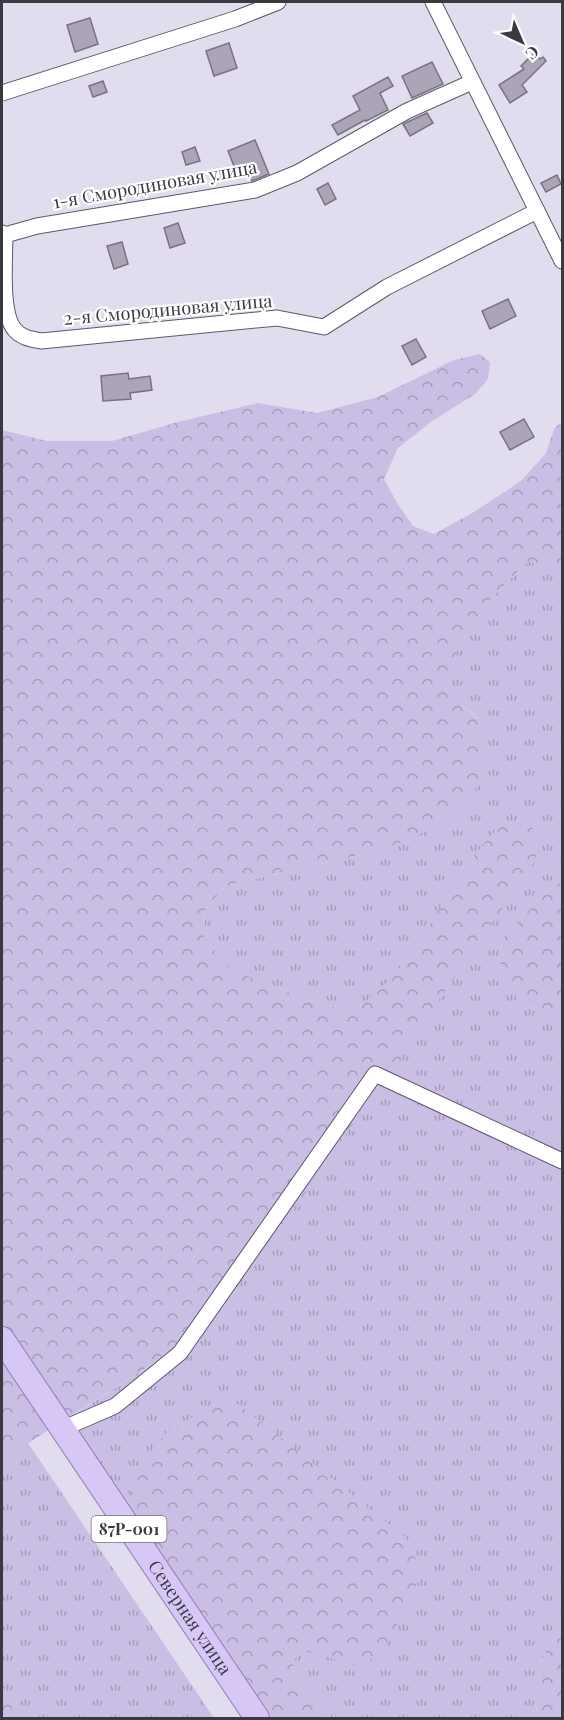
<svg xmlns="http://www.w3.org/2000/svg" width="564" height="1720" font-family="'Playfair Display',serif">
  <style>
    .grass { fill: url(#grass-tufts) }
    .forest { fill: url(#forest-crowns) }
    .building { fill: #aba5b7; stroke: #787383; stroke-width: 1.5 }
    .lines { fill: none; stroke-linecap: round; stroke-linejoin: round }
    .street-casing { stroke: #5d5867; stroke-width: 17 }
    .primary-casing { stroke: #907db4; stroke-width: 26 }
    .street { stroke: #fff; stroke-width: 15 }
    .primary { stroke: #d7c7f7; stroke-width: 24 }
    .labels { text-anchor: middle; stroke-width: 4.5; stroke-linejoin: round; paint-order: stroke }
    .shield { fill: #fff; stroke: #767479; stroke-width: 1.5 }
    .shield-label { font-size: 16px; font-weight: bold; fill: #3b3940 }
    .street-label { font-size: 18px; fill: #3b3940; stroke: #fff }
  </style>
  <defs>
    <pattern id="grass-tufts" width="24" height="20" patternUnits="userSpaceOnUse" patternTransform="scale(1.5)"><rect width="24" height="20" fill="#cbbee5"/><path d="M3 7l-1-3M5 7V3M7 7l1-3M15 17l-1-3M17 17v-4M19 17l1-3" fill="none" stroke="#a69bbb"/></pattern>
    <pattern id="forest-crowns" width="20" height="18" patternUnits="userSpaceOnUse" patternTransform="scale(1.5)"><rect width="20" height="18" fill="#cbbee5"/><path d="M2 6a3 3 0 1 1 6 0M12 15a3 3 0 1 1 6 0" fill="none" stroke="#a69bbb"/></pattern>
  </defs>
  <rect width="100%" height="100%" fill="#e2dcef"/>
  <!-- grass -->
  <g class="grass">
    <path d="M528 561 562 573V882L549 889 504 937 499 956 524 1006 562 1012V1634L550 1643 539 1667 536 1718H332L292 1669 298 1649 405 1538 239 1405 211 1406 129 1508 272 1718H265L67 1419 150 1365 177 1345 504 823C483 842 474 857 459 880 428 928 402 979 353 1011L323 1005 266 984 226 967 204 936 205 910 225 886 385 849 479 718 460 704 444 687 459 647 488 602Z"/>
    <path d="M28 1443 214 1718H11L13 1705 2 1686V1460Z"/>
  </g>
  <!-- forest -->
  <g class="forest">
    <path d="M480 354 490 362 488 379 475 394 431 422 398 448 384 479 397 503 413 526 434 534 474 512 521 481 546 453 555 427 562 423V573L528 561 488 602 459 647 444 687 460 704 479 719 485 749 478 784 465 807 443 824 385 849 225 886 205 910 204 936 226 967 266 984 323 1005 353 1011C426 963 443 877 504 823H527L541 836 535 861 289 1217 236 1282 177 1345 150 1365 2 1460V430L47 441H112L178 422 258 403 317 413 378 397 454 360Z"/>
    <path d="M562 882V1012L524 1006 505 984 499 956 504 937 549 889Z"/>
    <path d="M239 1404 406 1538 422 1573 388 1644 362 1667 298 1649 292 1669 332 1718H272L129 1508 134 1472 168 1431 211 1406Z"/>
    <path d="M562 1634V1718H536L539 1667 550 1643Z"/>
    <path d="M2 1686 13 1705 11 1718H2Z"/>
  </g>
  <!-- building -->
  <g class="building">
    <path d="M90 18 98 44 75 52 67 25Z"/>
    <path d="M229 43 237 68 214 76 206 51Z"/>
    <path d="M534 53 540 59 543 57 546 61 522 85 527 92 510 103 499 85 524 69 521 66Z"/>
    <path d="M432 62 443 84 412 98 402 76Z"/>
    <path d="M388 77 393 86 380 93 388 110 366 121 365 120 338 135 332 125 360 110 353 96Z"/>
    <path d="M103 81 107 92 93 97 89 86Z"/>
    <path d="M427 113 433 123 410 136 403 124Z"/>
    <path d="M255 140 269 174 252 181 248 172 238 176 228 151Z"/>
    <path d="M195 147 200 161 186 165 182 152Z"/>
    <path d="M557 175 561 184 546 192 541 183Z"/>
    <path d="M328 183 336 199 325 205 317 189Z"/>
    <path d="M178 223 185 243 170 248 164 228Z"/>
    <path d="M122 242 128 264 114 269 107 246Z"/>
    <path d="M508 299 516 316 490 329 482 311Z"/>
    <path d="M416 339 426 357 412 365 402 346Z"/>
    <path d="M128 373 129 379 150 376 152 390 130 393 131 399 103 401 101 376Z"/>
    <path d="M524 419 534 437 510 450 500 432Z"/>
  </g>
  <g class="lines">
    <!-- street casing -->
    <g class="street-casing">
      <g id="street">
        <path d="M433 2 562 261"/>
        <path d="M2 93 235 19 278 2"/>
        <path d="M2 233 5 235 37 226 255 190 297 173 407 111 472 82"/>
        <path d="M5 235C5 258 0 314 15 330 22 338 31 339 41 341L277 318 324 327 387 287 537 211"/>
        <path d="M62 1429 115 1406 180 1353 375 1074 562 1161"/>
      </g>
    </g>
    <!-- primary casing -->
    <g class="primary-casing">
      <g id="primary">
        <path id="s1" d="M2 1339 257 1718"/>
      </g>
    </g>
    <!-- street -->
    <use href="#street" class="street"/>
    <!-- primary -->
    <use href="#primary" class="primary"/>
  </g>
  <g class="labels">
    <!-- shield labels -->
    <rect class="shield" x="91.5" y="1516" width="75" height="26" rx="4.5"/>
    <g class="shield-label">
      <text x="129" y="1535">87Р-001</text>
    </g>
    <!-- street labels -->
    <g class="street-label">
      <text transform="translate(155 185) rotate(-10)" y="6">1-я Смородиновая улица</text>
      <text transform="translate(168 310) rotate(-5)" y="6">2-я Смородиновая улица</text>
      <text dy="6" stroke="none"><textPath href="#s1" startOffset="336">Северная улица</textPath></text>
    </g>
  </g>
  <!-- border -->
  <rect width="564" height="1720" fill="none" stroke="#3b3940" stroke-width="6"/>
  <!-- north arrow -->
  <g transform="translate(522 42) rotate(136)" stroke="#ffffff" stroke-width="4.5" paint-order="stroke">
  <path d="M0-4.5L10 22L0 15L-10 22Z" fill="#3b3940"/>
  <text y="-9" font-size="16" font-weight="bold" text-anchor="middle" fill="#3b3940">С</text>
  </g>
</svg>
